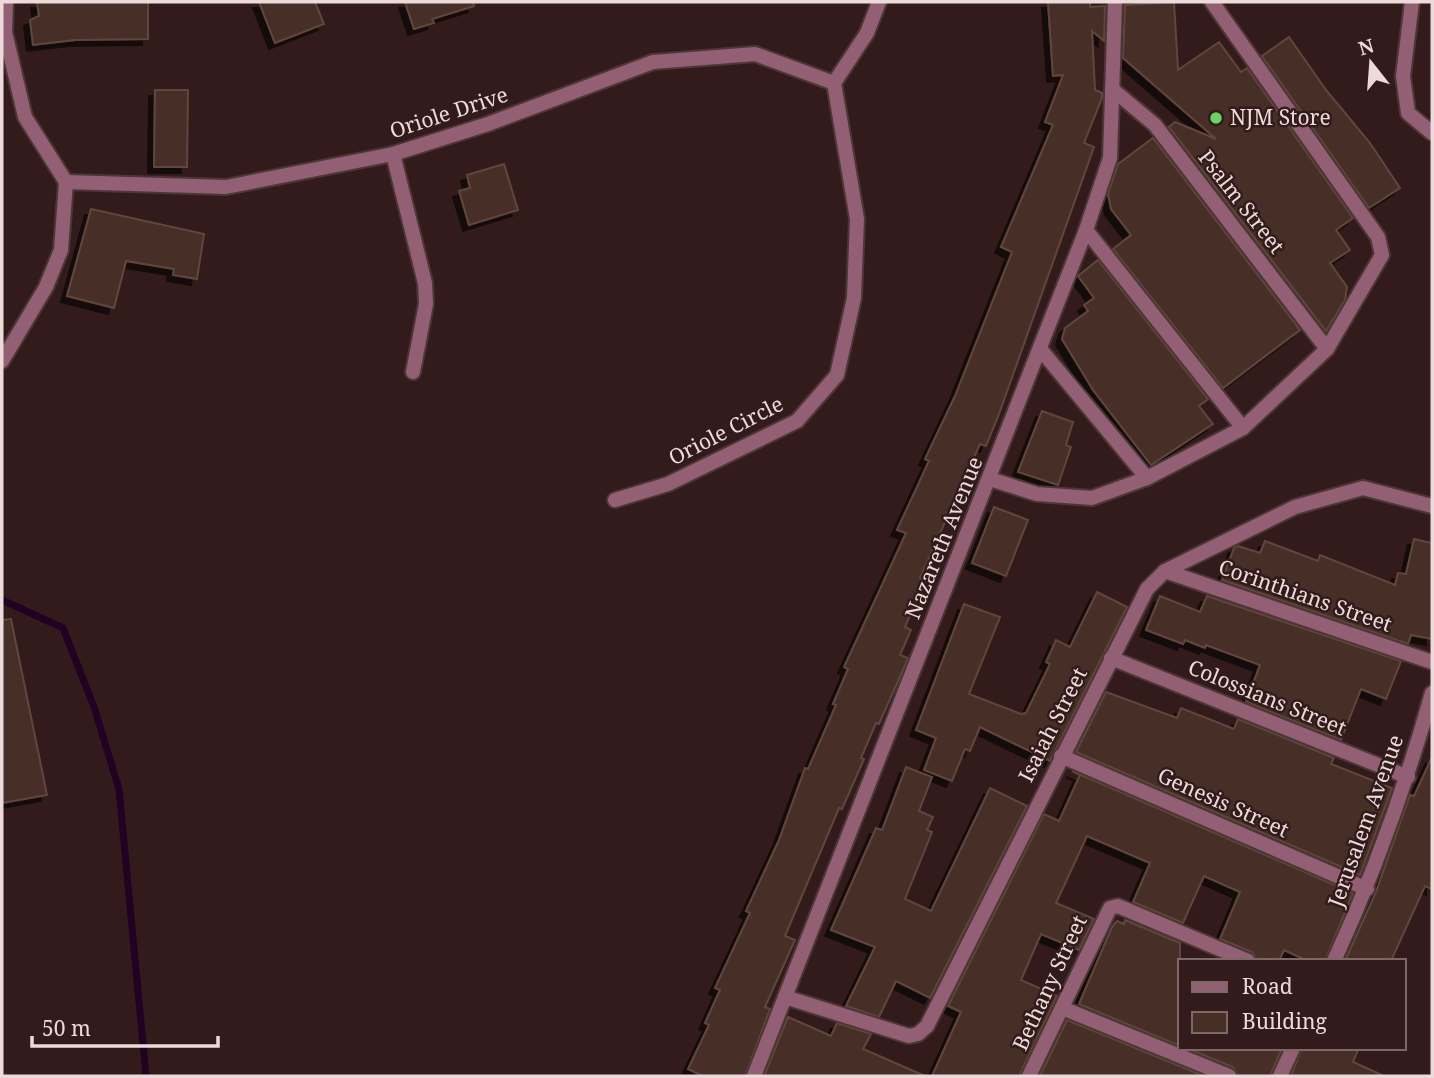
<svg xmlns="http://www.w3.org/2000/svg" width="1434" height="1078" font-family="'Noto Serif',serif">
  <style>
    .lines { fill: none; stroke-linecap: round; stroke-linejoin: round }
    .stream { stroke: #220122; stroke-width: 7 }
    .building { fill: #472f25; stroke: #60463c; stroke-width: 2; filter: url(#shadow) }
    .minor-casing { stroke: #4d3636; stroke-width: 18 }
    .minor { stroke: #925f74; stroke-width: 14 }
    .poi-dot { fill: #68d465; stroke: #331b1b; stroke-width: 2.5 }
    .labels { text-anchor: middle; stroke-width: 5; stroke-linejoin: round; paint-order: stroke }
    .street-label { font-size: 21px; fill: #ecdbda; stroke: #331b1b }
    .poi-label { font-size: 21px; fill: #ecdbda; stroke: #331b1b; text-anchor: start }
  </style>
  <defs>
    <filter id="shadow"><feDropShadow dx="-6" dy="6" stdDeviation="0" flood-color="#0009"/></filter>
  </defs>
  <rect width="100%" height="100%" fill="#331b1b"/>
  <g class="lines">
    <!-- stream -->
    <path class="stream" d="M2 600 63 628 94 707 119 789 146 1076"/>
  </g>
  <!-- building -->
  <g class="building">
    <path d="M37 2H148V39L75 40 33 45 30 20 39 16Z"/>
    <path d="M259 2H315L324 24 275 43Z"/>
    <path d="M405 2H473L474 6 432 19 434 23 414 29Z"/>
    <path d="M1048 2H1090V7L1105 6 1104 41 1092 31 1095 90 1102 93V98L1084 143 1094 147 999 414 986 446 980 444 920 578 925 581 905 627 911 630 900 655 908 658 906 663 879 724 876 723 861 758 864 759 842 809 839 808 785 936 795 940 765 1007 770 1009 745 1076H703L688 1069 709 1025 705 1023 720 990 715 988 750 913 746 911 779 840 805 768 808 769 836 705 833 704 848 669 844 667 906 533 897 530 929 461 925 459 955 396 1012 252 1001 247 1053 125 1045 122 1063 75 1053 76Z"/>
    <path d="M1174 2 1178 70 1219 42 1241 72 1247 68 1353 218 1336 230 1350 250 1330 263 1347 287 1345 300 1326 331 1169 127 1175 122 1216 139 1123 58 1125 5Z"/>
    <path d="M1289 37 1326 90 1370 143 1400 188 1369 208 1262 56Z"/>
    <path d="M155 90H188L187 167H154Z"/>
    <path d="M1153 138 1300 330 1223 388 1113 249 1131 235 1111 209 1108 194 1118 164Z"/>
    <path d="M504 164 518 210 469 225 459 191 470 188 467 175Z"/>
    <path d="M91 209 204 234 197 279 173 275 174 269 126 261 114 308 67 296Z"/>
    <path d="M1098 260 1208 399 1199 406 1213 424 1151 465 1093 390 1062 339 1065 328 1088 311 1084 305 1094 298 1078 276Z"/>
    <path d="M1042 411 1073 422 1066 445 1071 447 1058 485 1018 472Z"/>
    <path d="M994 507 1028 520 1006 576 972 563Z"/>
    <path d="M1414 539 1432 543V639L1411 635 1408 644 1222 580 1234 548 1238 546 1260 553 1265 541 1318 561 1320 555 1395 585 1398 573 1406 574Z"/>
    <path d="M1097 592 1127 607 1050 761 980 727 970 751 965 749 952 781 924 770 936 738 916 730 964 604 1000 617 969 694 1021 714 1026 713 1050 664 1046 662 1056 640 1070 647Z"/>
    <path d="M1160 596 1200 612 1207 596 1401 661 1386 699 1361 689 1341 740 1246 702 1260 665 1206 645 1205 648 1185 640 1183 644 1146 630Z"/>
    <path d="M11 619 47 795 2 803V620Z"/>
    <path d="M1106 692 1177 718 1181 708 1234 729 1238 719 1334 758 1331 764 1392 788 1360 875 1076 752Z"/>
    <path d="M1432 757V889L1425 886 1391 961H1345L1376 892 1410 795 1414 796Z"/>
    <path d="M906 767 932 777 919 811 933 817 927 830 932 832 905 899 931 911 990 788 1027 806 930 998 896 981 879 1017 846 1006 875 947 831 930 876 828 882 830Z"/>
    <path d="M1072 771 1353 893 1325 961H1308L1284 950 1279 961H1258L1252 952 1220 939 1240 892 1204 876 1183 923 1133 902 1150 863 1087 836 1056 903 1094 919 1079 950 1041 934 1021 980 1057 996 1019 1076H932L961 1012 948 1006 1044 814 1059 821 1080 775Z"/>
    <path d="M1125 920 1180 943V1046L1079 1004 1112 927 1117 921 1124 924Z"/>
    <path d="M788 1017 831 1036 837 1023 871 1034 863 1049 925 1076H764Z"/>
    <path d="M1067 1020 1204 1076H1040Z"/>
    <path d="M1186 1048H1282L1270 1076H1238L1233 1067Z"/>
    <path d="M1302 1048H1359L1353 1062 1384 1076H1291Z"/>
  </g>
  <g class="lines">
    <!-- minor casing -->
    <g class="minor-casing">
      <g id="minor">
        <path d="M6 2 5 32 25 117 66 182"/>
        <path d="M1412 2 1403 76 1408 113 1432 133"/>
        <path d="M834 83 867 33 879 2"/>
        <path d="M1112 89 1155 125 1327 349"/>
        <path d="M393 154 425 283 426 304 413 372"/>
        <path d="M66 182 226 187 393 154 488 124 653 62 755 54 834 83"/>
        <path d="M1086 230 1243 428"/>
        <path d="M1041 350 1147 478 1243 428 1327 349 1382 255 1378 237 1212 2"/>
        <path d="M2 361 46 287 61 250 66 182"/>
        <path d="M990 479 1037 494 1092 498 1147 478"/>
        <path d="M615 500 668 484 797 421 837 375 854 298 857 219 834 83"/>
        <path d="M1165 571 1432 662"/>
        <path d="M1111 658 1408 777"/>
        <path d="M1061 756 1367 889"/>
        <path d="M1334 961C1374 874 1406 785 1432 693"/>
        <path d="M785 997 909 1036 918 1034 927 1026 1147 589 1165 571 1295 507 1363 488 1432 506"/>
        <path d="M1062 1008 1229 1076"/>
        <path d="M754 1076 1086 230 1110 158 1115 2"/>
        <path d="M1029 1076 1110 908 1118 906 1248 961"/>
        <path d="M1280 1076 1293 1048"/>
      </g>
    </g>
    <!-- minor -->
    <use href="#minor" class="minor"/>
  </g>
  <!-- markers -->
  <circle class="poi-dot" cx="1216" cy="118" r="7"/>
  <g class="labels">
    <!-- street labels -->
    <g class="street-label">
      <text transform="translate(449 113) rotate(-18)" y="7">Oriole Drive</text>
      <text transform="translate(1241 202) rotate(52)" y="7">Psalm Street</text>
      <text transform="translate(726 431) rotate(-27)" y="7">Oriole Circle</text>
      <text transform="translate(944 538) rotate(-68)" y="7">Nazareth Avenue</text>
      <text transform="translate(1305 596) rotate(19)" y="7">Corinthians Street</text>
      <text transform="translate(1267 698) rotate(22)" y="7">Colossians Street</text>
      <text transform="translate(1053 725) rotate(-63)" y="7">Isaiah Street</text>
      <text transform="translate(1223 803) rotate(24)" y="7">Genesis Street</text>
      <text transform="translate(1366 821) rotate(-70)" y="7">Jerusalem Avenue</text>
      <text transform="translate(1050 983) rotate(-65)" y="7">Bethany Street</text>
    </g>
    <!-- poi labels -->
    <g class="poi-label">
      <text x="1230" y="125">NJM Store</text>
    </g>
  </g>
  <!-- border -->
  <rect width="1434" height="1078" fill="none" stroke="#ecdbda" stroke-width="7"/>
  <!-- legend -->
  <rect x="1178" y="959" width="228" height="91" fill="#331b1b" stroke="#7d6867" stroke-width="2"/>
  <rect x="1192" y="982" width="35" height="10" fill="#925f74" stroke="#7d6867" stroke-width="2"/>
  <text x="1242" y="994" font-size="21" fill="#ecdbda">Road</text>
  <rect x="1192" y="1012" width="35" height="21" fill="#472f25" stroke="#7d6867" stroke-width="2"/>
  <text x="1242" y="1029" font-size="21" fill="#ecdbda">Building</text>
  <!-- north arrow -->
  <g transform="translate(1371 63) rotate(343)" stroke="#331b1b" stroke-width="5" paint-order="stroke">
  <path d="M0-5L12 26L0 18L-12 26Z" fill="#ecdbda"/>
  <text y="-10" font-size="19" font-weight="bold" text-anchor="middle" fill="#ecdbda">N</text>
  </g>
  <!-- scale -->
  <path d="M32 1036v10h186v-10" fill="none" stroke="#ecdbda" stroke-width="3.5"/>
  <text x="42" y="1036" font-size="21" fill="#ecdbda" stroke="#331b1b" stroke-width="5" paint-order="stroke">50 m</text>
</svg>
